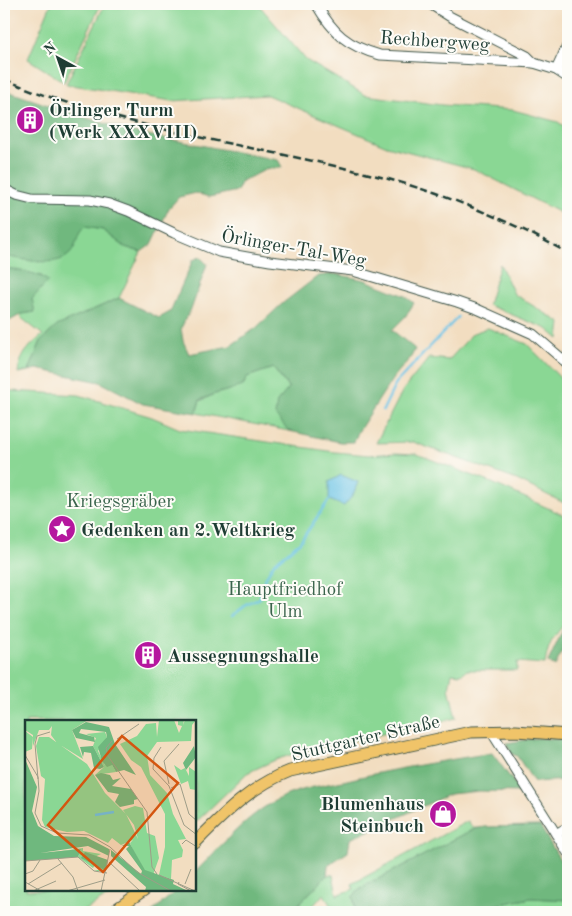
<svg xmlns="http://www.w3.org/2000/svg" width="572" height="916" font-family="'Old Standard TT',serif">
  <style>
    .green { fill: #8ad794; stroke: #548a64 }
    .forest { fill: #6fb87e; stroke: #477a59 }
    .water { fill: #67c2e5; stroke: #43808c }
    .lines { fill: none; stroke-linecap: round; stroke-linejoin: round }
    .stream { stroke: #67c2e5; stroke-width: 2.5 }
    .minor-casing { stroke: #3f5549; stroke-width: 11 }
    .major-casing { stroke: #3f5549; stroke-width: 13 }
    .minor { stroke: #fff; stroke-width: 9 }
    .major { stroke: #f0c469; stroke-width: 11 }
    .rail { stroke: #1f3d34; stroke-width: 2.5; stroke-dasharray: 8 4; stroke-linecap: butt }
    .labels { text-anchor: middle; stroke-width: 4; stroke-linejoin: round; paint-order: stroke }
    .street-label { font-size: 19px; fill: #1f3d34; stroke: #fdfcf7 }
    .poi-label { font-size: 19px; font-weight: bold; fill: #1f3d34; stroke: #fdfcf7; text-anchor: start }
    .park-label { font-size: 19px; fill: #3a644c; stroke: #fdfcf7 }
    .inset-river { fill: none; stroke: #67c2e5; stroke-width: 2.5 }
    .inset-road { fill: none; stroke: #9e9d88; stroke-width: 1 }
    .view { fill: #d45610; fill-opacity: 0.15; stroke: #d45610; stroke-width: 2.5 }
    .inset-edge { fill: none; stroke: #1f3d34; stroke-width: 2.5 }
  </style>
  <rect width="100%" height="100%" fill="#fdfcf7"/>
  <filter id="ink" filterUnits="userSpaceOnUse"><feTurbulence type="fractalNoise" baseFrequency=".02" numOctaves="2"/><feDisplacementMap in="SourceGraphic" scale="10" xChannelSelector="R" yChannelSelector="G"/><feConvolveMatrix kernelMatrix="1 2 1 2 8 2 1 2 1" color-interpolation-filters="sRGB"/></filter>
  <filter id="wash" filterUnits="userSpaceOnUse"><feTurbulence type="fractalNoise" baseFrequency=".0096" numOctaves="4" result="noise"/><feDisplacementMap in="SourceGraphic" scale="20" xChannelSelector="R" yChannelSelector="G"/><feGaussianBlur stdDeviation="1.12" result="paint"/><feColorMatrix in="noise" values="0 0 0 0 0 0 0 0 0 0 0 0 0 0 0 0 0 1.4 0 .05"/><feComposite in="paint" operator="in"/></filter>
  <g filter="url(#wash)">
    <rect width="100%" height="100%" fill="#f2ddc0"/>
    <!-- green -->
    <g class="green">
      <path d="M51 4H101L64 82 28 59Z"/>
      <path d="M105 4H258L306 60 365 95 442 105 513 110 558 122 568 129V217L474 169 387 146 267 95 172 101 66 84Z"/>
      <path d="M85 227 103 230 125 247 141 252 119 298 57 326 41 341 29 371 18 373C19 356 30 345 43 335L20 317 22 314 34 312 32 299 42 276 13 270 4 267V256L39 262 74 249 78 233Z"/>
      <path d="M500 264 514 294 561 323 559 339 547 329 488 305Z"/>
      <path d="M488 328 527 344 568 386V505L517 480 413 442 376 443 403 390 429 358 449 360 473 333Z"/>
      <path d="M273 368 289 389 277 402 276 415 289 431 196 413 200 401 215 394 243 386 247 377Z"/>
      <path d="M4 388 11 391 79 395 152 417 180 429 335 452 369 455 395 453 417 454 492 483 568 517V619C554 638 549 639 545 664L517 662V670H467L461 674 452 673 449 688 456 718 300 752 275 760 247 773 195 823V721H26V890H118L82 912H4Z"/>
      <path d="M468 821 473 828H482L472 830 359 889 353 897 356 912H334L324 894 307 912H291L327 875H333L337 895 354 889 352 884Z"/>
      <path d="M531 898 568 900V912H543L542 907 515 912H461Z"/>
    </g>
    <!-- forest -->
    <g class="forest">
      <path d="M4 90 83 117 137 133 278 160 282 167 265 170 242 181 237 191 209 197 196 193 179 197 169 208 152 244 141 252 125 247 103 230 85 227C76 235 79 238 74 248 63 271 24 259 4 256Z"/>
      <path d="M200 257 207 264 192 307 181 328 183 341 189 354 230 346 256 328 283 303 318 276 335 274 365 280 405 296 414 303 405 317 392 330 415 349 411 357 393 378 358 432 354 442H340L289 431 275 415 277 402 289 388 273 368 247 377 243 386 215 394 200 400 196 413 143 404 100 382 37 369 29 371 41 341 57 326 119 298 159 318 170 312 193 260Z"/>
      <path d="M4 267C18 272 37 271 48 281L32 299 35 312 22 314 4 324Z"/>
      <path d="M568 619V640L555 666 548 662Z"/>
      <path d="M538 738 568 740V780L534 782 517 756 512 754 506 743Z"/>
      <path d="M492 753 521 792 480 791 450 794 350 839 348 852 328 865 327 875 291 912H152L177 890H195V872C219 849 242 820 271 803 292 790 319 786 343 781 392 769 442 761 492 753Z"/>
      <path d="M540 826 568 873V900L531 898 461 912H356L353 897 359 889 472 830 484 827Z"/>
    </g>
    <!-- water -->
    <path class="water" d="M341 475 358 482 353 495 344 506 329 500V482Z"/>
    <g class="lines">
      <!-- stream -->
      <g class="stream">
        <path d="M383 410 396 383 458 317"/>
        <path d="M232 616 245 606 260 598 262 584 274 563 300 542 329 500"/>
      </g>
    </g>
  </g>
  <g filter="url(#ink)">
    <g class="lines">
      <!-- minor casing -->
      <g class="minor-casing">
        <g id="minor">
          <path d="M316 4C333 33 347 46 380 55L534 63 556 70 568 78"/>
          <path d="M430 4 449 16 527 56 534 63"/>
          <path d="M556 70 568 44"/>
          <path d="M4 189 16 195 32 199 90 200 109 204 128 211 174 233 219 252 270 261 353 271 457 302 477 309 533 334 568 364"/>
          <path d="M491 731 568 853"/>
          <path d="M556 834 568 827"/>
        </g>
      </g>
      <!-- major casing -->
      <g class="major-casing">
        <g id="major">
          <path d="M195 843C224 814 251 786 290 771L471 732 516 731 568 735"/>
          <path d="M112 912 144 890"/>
        </g>
      </g>
      <!-- minor -->
      <use href="#minor" class="minor"/>
      <!-- major -->
      <use href="#major" class="major"/>
      <!-- rail -->
      <path class="rail" d="M4 79C120 129 243 143 365 173 436 190 505 218 568 253"/>
    </g>
  </g>
  <!-- icons -->
  <defs>
    <g id="building-disc" transform="scale(1.4375)"><circle r="9.5" fill="#b5179e" stroke="#fdfcf7"/><path d="M-4-6H4V6H1V3H-1V6H-4ZM-2.5-4.3h1.7v1.8h-1.7ZM.8-4.3h1.7v1.8H.8ZM-2.5-1h1.7V.8h-1.7ZM.8-1h1.7V.8H.8Z" fill="#fff"/></g>
    <g id="sight-disc" transform="scale(1.4375)"><circle r="9.5" fill="#b5179e" stroke="#fdfcf7"/><path d="M0-6L1.8-2.2L6-1.7L2.9 1.2L3.7 5.4L0 3.3L-3.7 5.4L-2.9 1.2L-6-1.7L-1.8-2.2Z" fill="#fff"/></g>
    <g id="shop-disc" transform="scale(1.4375)"><circle r="9.5" fill="#b5179e" stroke="#fdfcf7"/><path d="M-5-2.5h2.3a2.7 3.5 0 0 1 5.4 0H5L5.5 6h-11ZM-1.5-2.5h3a1.5 2.3 0 0 0-3 0Z" fill="#fff"/></g>
  </defs>
  <g fill-rule="evenodd">
    <use href="#building-disc" x="30" y="120"/>
    <use href="#sight-disc" x="62" y="529"/>
    <use href="#building-disc" x="148" y="655"/>
    <use href="#shop-disc" x="443" y="814"/>
  </g>
  <g class="labels">
    <!-- street labels -->
    <g class="street-label">
      <text transform="translate(435 40) rotate(4)" y="7">Rechbergweg</text>
      <text transform="translate(294 247) rotate(10)" y="7">Örlinger-Tal-Weg</text>
      <text transform="translate(365 737) rotate(-13)" y="7">Stuttgarter Straße</text>
    </g>
    <!-- poi labels -->
    <g class="poi-label">
      <text x="49" y="116">Örlinger Turm<tspan x="49" dy="22">(Werk XXXVIII)</tspan></text>
      <text x="81" y="536">Gedenken an 2.Weltkrieg</text>
      <text x="167" y="662">Aussegnungshalle</text>
      <text x="424" y="810" text-anchor="end">Blumenhaus<tspan x="424" dy="22">Steinbuch</tspan></text>
    </g>
    <!-- park labels -->
    <g class="park-label">
      <text x="120" y="507">Kriegsgräber</text>
      <text x="285" y="595">Hauptfriedhof<tspan x="285" dy="22">Ulm</tspan></text>
    </g>
  </g>
  <!-- overview -->
  <g transform="translate(25 720)">
    <rect width="171" height="171" fill="#f2ddc0"/>
    <path d="M0 0H63L47 10 58 39 32 23 26 15 27 6 24 10H14L8 26V15L0 10ZM134 0H149L154 13 157 6 153 5V0H159L158 5 160 0H171L167 5 166 21 132 22 122 36 125 55 142 73 148 94 161 119 153 120 158 130 157 137 147 140 146 159 134 155 140 127V94L116 47 106 40 95 24 112 16 121 4 131 3 132 17ZM0 11 8 17 7 29 0 32ZM80 12 82 17 73 31 80 45H87L91 52 70 55 79 47 68 26 71 18 61 14ZM14 17H24L62 44 80 73 101 94 113 119 109 105 98 90 110 86 118 88 122 113 130 116 134 138 128 155 120 151 107 128 105 123 108 120 96 125 87 118 83 123 59 111 42 112 20 107 17 100 20 59 16 56 11 26ZM149 45 156 50 160 48 164 56V47L171 52V70L165 69 163 61 156 64ZM58 128V131L76 134 63 140 81 151H69L76 149 70 145 68 148 53 137 56 129 15 134Z" fill="#8ad794"/>
    <path d="M61 2 84 7 90 24 111 55 99 50 91 52 87 45 82 47 77 41 73 27 82 17 81 12 56 9 54 13 69 17 70 22 51 18 47 10ZM68 26 79 47 75 49 69 48 66 33 59 32 58 37 55 27ZM169 26 171 37 161 50 158 43ZM0 39 12 67 7 91 13 106 29 116 61 117 84 129V136L63 126 15 133 56 129 53 137 0 141ZM76 53 85 55 88 60 96 58 87 66 106 69 113 79 109 80V84L95 87 90 82 94 74 83 72 70 55ZM104 122 120 150 149 160 148 164 163 171H120L121 167 86 136V130L116 154 117 151 101 129 104 126H97ZM60 132 83 140 81 151 56 138Z" fill="#6fb87e"/>
    <path class="inset-river" d="M70 95 89 92"/>
    <path class="inset-road" d="M92 19 114 4M87 21 81 28 83 36 122 92 127 147 132 154M136 27 129 38 128 49 144 66 159 105 172 115M0 35 13 57 14 71 10 93 16 106 32 113 64 115 85 127 112 152 146 171M13 59 10 24 12 16 25 12M144 64 139 41 154 24M146 68 155 64 164 94 172 101M157 124 161 120 172 127M33 139 48 157 53 171M0 141 53 137 69 151 82 153M84 142 115 171M0 154 8 151 15 140M134 155 170 171M0 162 16 171M154 162 153 164 166 171M3 164 37 143M160 164 166 149M8 171 31 161M42 171 80 160M76 171 85 129"/>
    <path class="view" d="M97 16 153 63 78 152 23 105Z"/>
    <rect width="171" height="171" class="inset-edge"/>
  </g>
  <!-- margin -->
  <rect width="572" height="916" fill="none" stroke="#fdfcf7" stroke-width="20"/>
  <!-- north arrow -->
  <g transform="translate(58 58) rotate(320)" stroke="#fdfcf7" stroke-width="4" paint-order="stroke">
  <path d="M0-4L9 19L0 12L-9 19Z" fill="#1f3d34"/>
  <text y="-8" font-size="14" font-weight="bold" text-anchor="middle" fill="#1f3d34">N</text>
  </g>
</svg>
